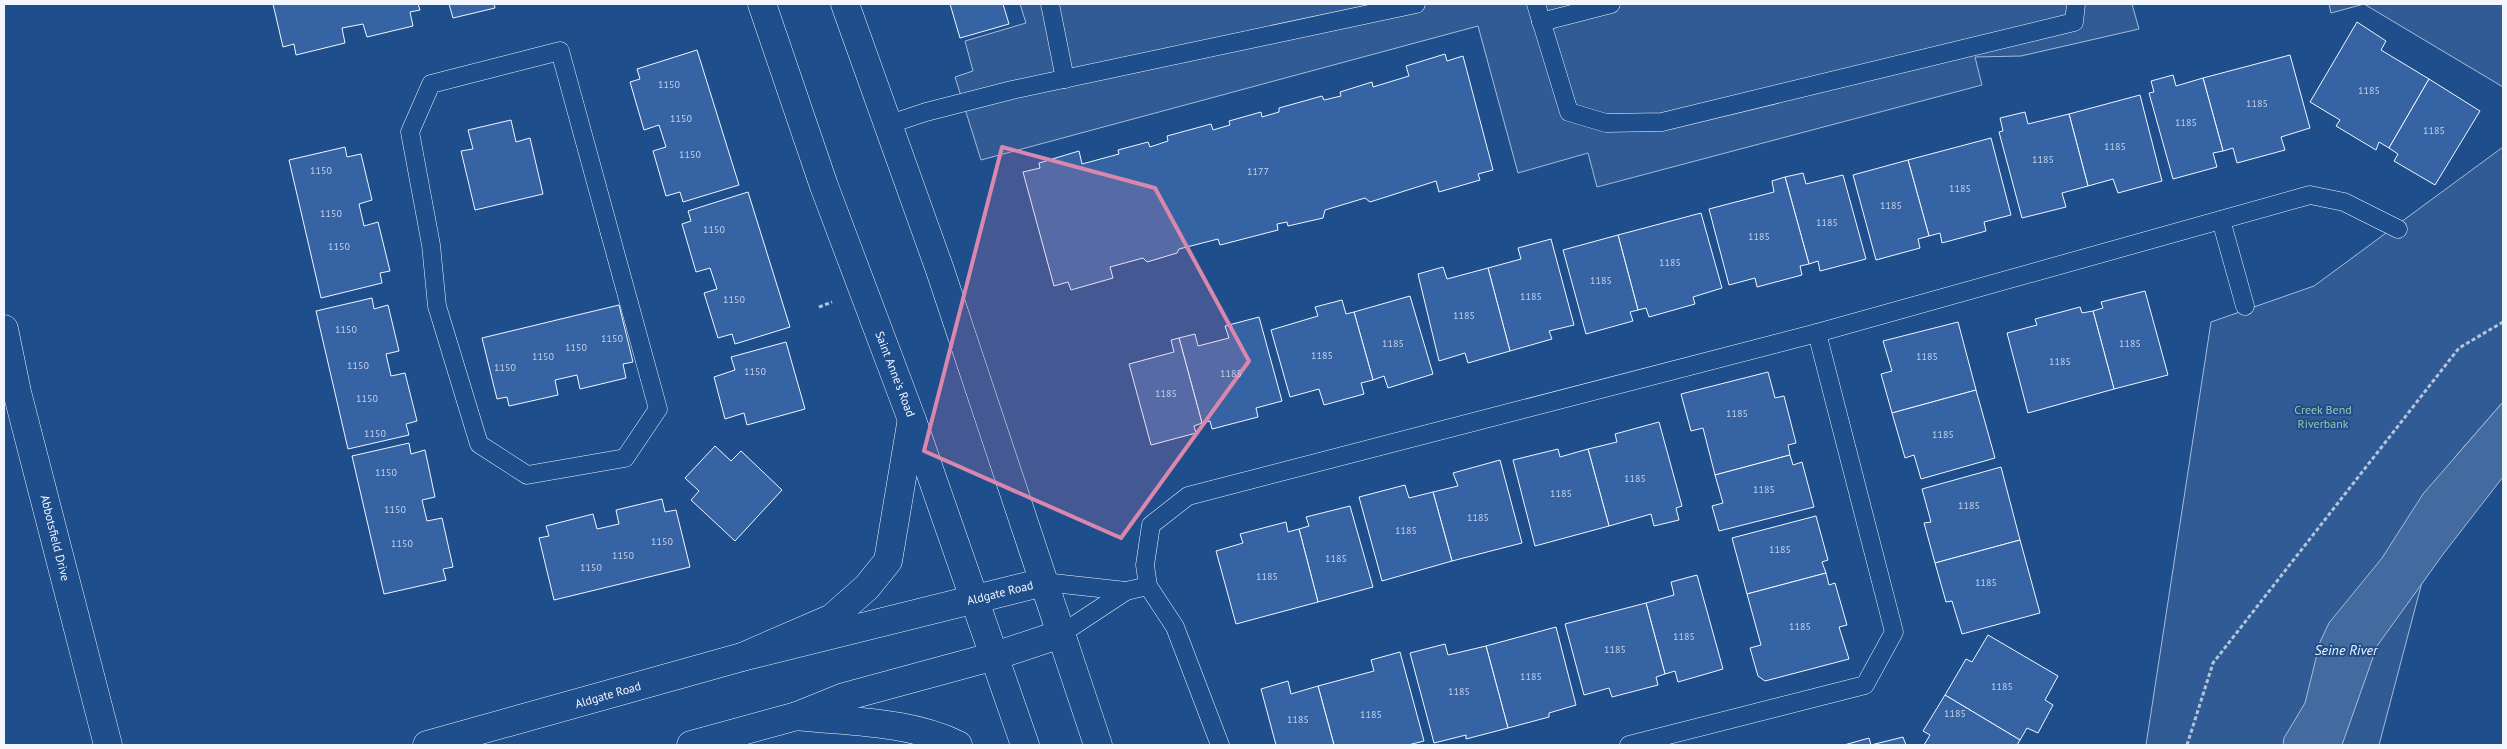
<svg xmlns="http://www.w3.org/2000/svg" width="2507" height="749" font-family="'PT Sans',sans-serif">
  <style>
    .built { fill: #305b95; stroke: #a8bbd7 }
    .water { fill: #446ba0; stroke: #a8bbd7 }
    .building { fill: #3563a3; stroke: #f2f6ff }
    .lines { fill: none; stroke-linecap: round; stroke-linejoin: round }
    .service-casing { stroke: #f2f6ff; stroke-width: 19 }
    .minor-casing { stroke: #f2f6ff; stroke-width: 29 }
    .tertiary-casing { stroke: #f2f6ff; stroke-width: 29 }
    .secondary-casing { stroke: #f2f6ff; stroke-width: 29 }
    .path { stroke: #b3c4dc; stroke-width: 3; stroke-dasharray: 4 2.5; stroke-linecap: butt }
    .service { stroke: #1f4e8c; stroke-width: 18 }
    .minor { stroke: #1f4e8c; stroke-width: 28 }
    .tertiary { stroke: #1f4e8c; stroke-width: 28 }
    .secondary { stroke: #1f4e8c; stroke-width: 28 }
    .marked { fill: #da87ad; fill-opacity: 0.2; stroke: #da87ad; stroke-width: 4; stroke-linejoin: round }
    .labels { text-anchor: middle; stroke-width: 4; stroke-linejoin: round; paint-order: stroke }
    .number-label { font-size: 10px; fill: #c3d1e8 }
    .street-label { font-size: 12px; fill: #f2f6ff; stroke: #1f4e8c }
    .park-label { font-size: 12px; fill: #97c8a6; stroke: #1f4e8c }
    .water-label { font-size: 14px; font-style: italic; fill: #f2f6ff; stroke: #1f4e8c }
  </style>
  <rect width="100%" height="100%" fill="#1f4e8c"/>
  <!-- built -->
  <g class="built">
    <path d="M1020 4H2132L2139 29 2021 56 1975 57 1982 85 1597 187 1588 153 1518 173 1478 26 981 160 955 77 973 71 965 41 1026 23Z"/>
    <path d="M2329 4H2503V87L2364 4 2331 13Z"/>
    <path d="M2503 147V402L2455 457 2379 745H2146L2211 322 2314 286Z"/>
  </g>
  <!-- water -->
  <path class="water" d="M2503 402V477L2444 553 2377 646 2342 745H2283L2284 738 2305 703 2320 642 2329 623 2382 558 2423 494Z"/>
  <!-- building -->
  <g class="building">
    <path d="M273 4H418L420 10 410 12 413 26 367 37 363 24 342 28 345 43 296 55 294 44 283 47Z"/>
    <path d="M449 4H494L495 8 453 18Z"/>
    <path d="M950 4H1003L1009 24 960 38Z"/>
    <path d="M2357 22 2386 41 2381 50 2429 79 2389 148 2379 142 2376 150 2336 126 2340 120 2310 102Z"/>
    <path d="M697 50 739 185 683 202 680 192 666 196 653 151 666 147 659 125 644 130 630 82 640 79 637 69Z"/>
    <path d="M1445 54 1447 61 1463 56 1493 170 1478 174 1480 180 1439 192 1436 181 1370 202 1365 198 1325 210 1323 218 1288 226 1287 222 1277 224 1278 230 1220 245 1218 239 1179 249 1177 253 1147 262 1143 258 1110 267 1113 278 1071 290 1068 282 1054 286 1023 172 1040 168 1039 163 1079 151 1082 164 1119 154 1118 150 1148 142 1150 147 1168 141 1167 136 1211 124 1213 130 1230 125 1229 121 1261 112 1262 117 1279 112V108L1322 96 1324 100 1341 96 1340 92 1372 82 1373 87 1409 76 1406 66Z"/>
    <path d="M2290 55 2310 128 2281 137 2285 150 2237 163 2233 148 2223 151 2203 78Z"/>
    <path d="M2173 75 2176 86 2203 78 2223 151 2213 153 2217 167 2173 179 2149 93 2154 92 2151 81Z"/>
    <path d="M2429 79 2480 111 2435 185 2394 161 2398 154 2389 148Z"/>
    <path d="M2140 95 2162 181 2118 193 2113 179 2088 186 2069 114Z"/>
    <path d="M2025 112 2028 124 2069 114 2088 186 2062 193 2066 207 2022 218 1999 132 2003 131 2000 118Z"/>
    <path d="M511 120 516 142 530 138 543 194 475 210 461 151 473 149 468 130Z"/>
    <path d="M1991 138 2011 215 1984 222 1986 231 1942 243 1940 233 1929 236 1908 160Z"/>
    <path d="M345 147 347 157 361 154 372 200 359 204 364 226 378 222 390 271 380 273 382 283 321 298 289 160Z"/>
    <path d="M1908 160 1929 236 1918 239 1920 248 1876 260 1853 175Z"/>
    <path d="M1803 173 1806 184 1843 175 1866 259 1820 271 1818 261 1809 264 1785 177Z"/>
    <path d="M1785 177 1809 264 1800 266 1802 275 1757 287 1755 278 1729 285 1709 209 1774 192 1772 181Z"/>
    <path d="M748 192 790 327 735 344 732 334 718 338 704 293 717 289 710 268 696 272 682 224 691 221 688 211Z"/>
    <path d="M1701 213 1722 288 1693 297 1695 304 1649 317 1646 308 1638 310 1618 235Z"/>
    <path d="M1618 235 1638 310 1630 312 1633 321 1586 334 1563 250Z"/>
    <path d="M1551 239 1574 325 1549 331 1552 339 1510 351 1488 268 1521 259 1518 248Z"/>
    <path d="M1443 267 1447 279 1488 268 1510 351 1468 363 1465 353 1439 361 1418 274Z"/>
    <path d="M2145 291 2168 375 2114 389 2093 311 2103 308 2101 302Z"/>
    <path d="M1410 296 1433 374 1388 388 1384 376 1373 380 1354 312Z"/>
    <path d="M372 298 374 309 388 305 399 351 386 354 391 376 405 373 417 421 406 424 409 435 348 449 316 311Z"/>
    <path d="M1342 300 1346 314 1354 312 1373 380 1361 383 1364 394 1324 405 1319 389 1290 397 1271 330 1318 316 1315 307Z"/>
    <path d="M619 305 633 362 623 364 626 378 580 389 577 375 555 380 558 395 509 406 507 397 497 399 482 338Z"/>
    <path d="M2080 307 2082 313 2093 311 2114 389 2028 413 2007 333 2037 325 2035 319Z"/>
    <path d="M1259 317 1282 401 1256 408 1258 417 1212 429 1210 421 1202 423 1179 338 1195 334 1198 346 1229 338 1225 326Z"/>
    <path d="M1958 322 1976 390 1892 413 1881 374 1892 371 1883 341Z"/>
    <path d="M1179 338 1202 423 1194 426 1196 433 1151 445 1129 364 1174 352 1171 340Z"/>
    <path d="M786 342 805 409 747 425 744 413 725 419 714 377 735 370 731 357Z"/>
    <path d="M1768 372 1775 398 1784 396 1796 443 1788 445 1790 455 1715 475 1703 428 1691 431 1681 394Z"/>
    <path d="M1976 390 1995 458 1921 479 1914 455 1905 458 1892 413Z"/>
    <path d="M1659 422 1682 506 1676 508 1679 520 1654 526 1651 514 1609 526 1588 449 1617 442 1615 434Z"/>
    <path d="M409 443 411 454 425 450 435 497 422 500 427 521 442 518 453 567 443 569 446 580 384 594 352 456Z"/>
    <path d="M715 446 731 461 741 451 782 490 735 541 691 500 699 491 685 478Z"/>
    <path d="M1558 449 1560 457 1588 449 1609 526 1535 546 1513 460Z"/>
    <path d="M1790 455 1793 465 1802 462 1814 507 1719 531 1712 506 1723 503 1715 475Z"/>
    <path d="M1500 460 1522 543 1452 561 1433 492 1458 486 1453 473Z"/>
    <path d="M2001 467 2020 540 1935 563 1924 523 1931 522 1922 489Z"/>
    <path d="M1405 485 1409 498 1433 492 1452 561 1382 581 1359 497Z"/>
    <path d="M662 499 665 512 676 510 690 567 554 600 539 538 549 536 546 526 593 514 597 529 619 524 616 510Z"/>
    <path d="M1350 506 1373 587 1318 602 1299 529 1309 526 1306 517Z"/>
    <path d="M1816 516 1828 560 1822 562 1826 573 1747 594 1732 538Z"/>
    <path d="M1286 522 1288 532 1299 529 1318 602 1236 624 1216 551 1243 543 1240 534Z"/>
    <path d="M2020 540 2040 613 1962 634 1952 601 1946 602 1935 563Z"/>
    <path d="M1826 573 1829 585 1835 583 1847 625 1839 627 1849 659 1765 681 1758 676 1750 648 1761 645 1747 594Z"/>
    <path d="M1697 575 1723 669 1678 682 1675 671 1665 674 1646 603 1674 595 1671 582Z"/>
    <path d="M1646 603 1665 674 1656 677 1658 685 1612 697 1609 688 1584 695 1565 624Z"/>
    <path d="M1556 627 1576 705 1549 713V717L1508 728 1486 646Z"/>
    <path d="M1988 635 2058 676 2045 700 2053 705 2038 733 2027 728 2020 740 1945 695 1966 659 1972 662Z"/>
    <path d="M1445 644 1448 655 1486 646 1508 728 1466 739V735L1434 743 1410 653Z"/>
    <path d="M1400 652 1424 741 1408 745H1334L1318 686 1374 671 1371 660Z"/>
    <path d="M1288 681 1291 694 1318 686 1334 745H1276L1261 689Z"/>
    <path d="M1945 695 2020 740 2017 745H1924L1930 735 1923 731Z"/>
    <path d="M1903 737 1906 745H1844L1869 738 1871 745Z"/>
  </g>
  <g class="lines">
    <!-- service casing -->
    <g class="service-casing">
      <g id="service">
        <path d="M1050 4 1065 79"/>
        <path d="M1536 4 1569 112 1606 123 1662 122 2074 22 2076 4"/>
        <path d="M1541 22 1611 4"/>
        <path d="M560 51 658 409 625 458 527 475 479 444 437 306 431 245 410 132 431 84Z"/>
        <path d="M887 125 926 112 1012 90 1416 4"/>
        <path d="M2221 220 2245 306"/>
        <path d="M1044 582 1126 591 1148 586"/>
        <path d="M1061 634 1126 591"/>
        <path d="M1220 745 1175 627 1148 586 1145 565 1151 525 1188 496 1817 333 2310 195 2344 202 2398 229"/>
        <path d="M1629 745 1865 685 1894 632 1817 333"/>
      </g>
    </g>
    <!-- minor casing -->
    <g class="minor-casing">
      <path id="minor" d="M4 329 17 392 108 745"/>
    </g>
    <!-- tertiary casing -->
    <g class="tertiary-casing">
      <g id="tertiary">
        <path d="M427 745 742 657 1044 582"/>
        <path d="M691 745 797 716 844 697 995 656 1061 634"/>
      </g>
    </g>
    <!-- secondary casing -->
    <g class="secondary-casing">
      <g id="secondary">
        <path d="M762 4 824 186 912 420 1025 745"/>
        <path d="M845 4 940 270 1098 745"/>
        <path d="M742 657 832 618 867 587 888 561 911 424"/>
        <path d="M797 716C849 722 910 721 958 745"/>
      </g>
    </g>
    <!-- path -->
    <g class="path">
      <path d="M819 307 832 302"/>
      <path d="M2187 745 2213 663 2459 348 2503 322"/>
    </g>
    <!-- service -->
    <use href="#service" class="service"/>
    <!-- minor -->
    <use href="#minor" class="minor"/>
    <!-- tertiary -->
    <use href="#tertiary" class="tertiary"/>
    <!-- secondary -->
    <use href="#secondary" class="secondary"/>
  </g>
  <!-- marked area -->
  <path class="marked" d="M1002 147 1155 188 1249 361 1121 538 924 451Z"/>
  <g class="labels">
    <!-- number labels -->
    <g class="number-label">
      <text x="669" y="88">1150</text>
      <text x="2369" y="94">1185</text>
      <text x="2257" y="107">1185</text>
      <text x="681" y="122">1150</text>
      <text x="2186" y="126">1185</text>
      <text x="2434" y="134">1185</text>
      <text x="2115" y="150">1185</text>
      <text x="690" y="158">1150</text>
      <text x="2043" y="163">1185</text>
      <text x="321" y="174">1150</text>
      <text x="1258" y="175">1177</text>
      <text x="1960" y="192">1185</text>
      <text x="1891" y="209">1185</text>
      <text x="331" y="217">1150</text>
      <text x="1827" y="226">1185</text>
      <text x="714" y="233">1150</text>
      <text x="1759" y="240">1185</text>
      <text x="339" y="250">1150</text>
      <text x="1670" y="266">1185</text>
      <text x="1601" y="284">1185</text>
      <text x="1531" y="300">1185</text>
      <text x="734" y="303">1150</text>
      <text x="1464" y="319">1185</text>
      <text x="346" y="333">1150</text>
      <text x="612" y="342">1150</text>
      <text x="1393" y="347">1185</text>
      <text x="2130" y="347">1185</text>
      <text x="576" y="351">1150</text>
      <text x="1322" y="359">1185</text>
      <text x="543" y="360">1150</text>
      <text x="1927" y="360">1185</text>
      <text x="2060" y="365">1185</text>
      <text x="358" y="369">1150</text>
      <text x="505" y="371">1150</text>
      <text x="755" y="375">1150</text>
      <text x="1231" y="377">1185</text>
      <text x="1166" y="397">1185</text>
      <text x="367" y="402">1150</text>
      <text x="1737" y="417">1185</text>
      <text x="375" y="437">1150</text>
      <text x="1943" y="438">1185</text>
      <text x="386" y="476">1150</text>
      <text x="1635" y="482">1185</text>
      <text x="1764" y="493">1185</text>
      <text x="1561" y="497">1185</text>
      <text x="1969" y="509">1185</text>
      <text x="395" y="513">1150</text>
      <text x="1478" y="521">1185</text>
      <text x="1406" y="534">1185</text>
      <text x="662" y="545">1150</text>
      <text x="402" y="547">1150</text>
      <text x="1780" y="553">1185</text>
      <text x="623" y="559">1150</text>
      <text x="1336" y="562">1185</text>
      <text x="591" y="571">1150</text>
      <text x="1267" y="580">1185</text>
      <text x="1986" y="586">1185</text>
      <text x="1800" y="630">1185</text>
      <text x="1684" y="640">1185</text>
      <text x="1615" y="653">1185</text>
      <text x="1531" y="680">1185</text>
      <text x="2002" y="690">1185</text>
      <text x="1459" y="695">1185</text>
      <text x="1955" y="717">1185</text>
      <text x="1371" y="718">1185</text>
      <text x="1298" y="723">1185</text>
    </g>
    <!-- street labels -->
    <g class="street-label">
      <text transform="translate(895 374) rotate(69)" y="4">Saint Anne's Road</text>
      <text transform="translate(55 538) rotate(76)" y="4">Abbotsfield Drive</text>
      <text transform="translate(1000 593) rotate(-14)" y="4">Aldgate Road</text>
      <text transform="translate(608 695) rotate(-16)" y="4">Aldgate Road</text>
    </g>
    <!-- park labels -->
    <g class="park-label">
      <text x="2323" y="414">Creek Bend<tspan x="2323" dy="14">Riverbank</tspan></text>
    </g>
    <!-- water labels -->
    <g class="water-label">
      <text x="2346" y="655">Seine River</text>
    </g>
  </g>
  <!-- border -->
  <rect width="2507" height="749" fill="none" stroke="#f2f6ff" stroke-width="10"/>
</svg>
